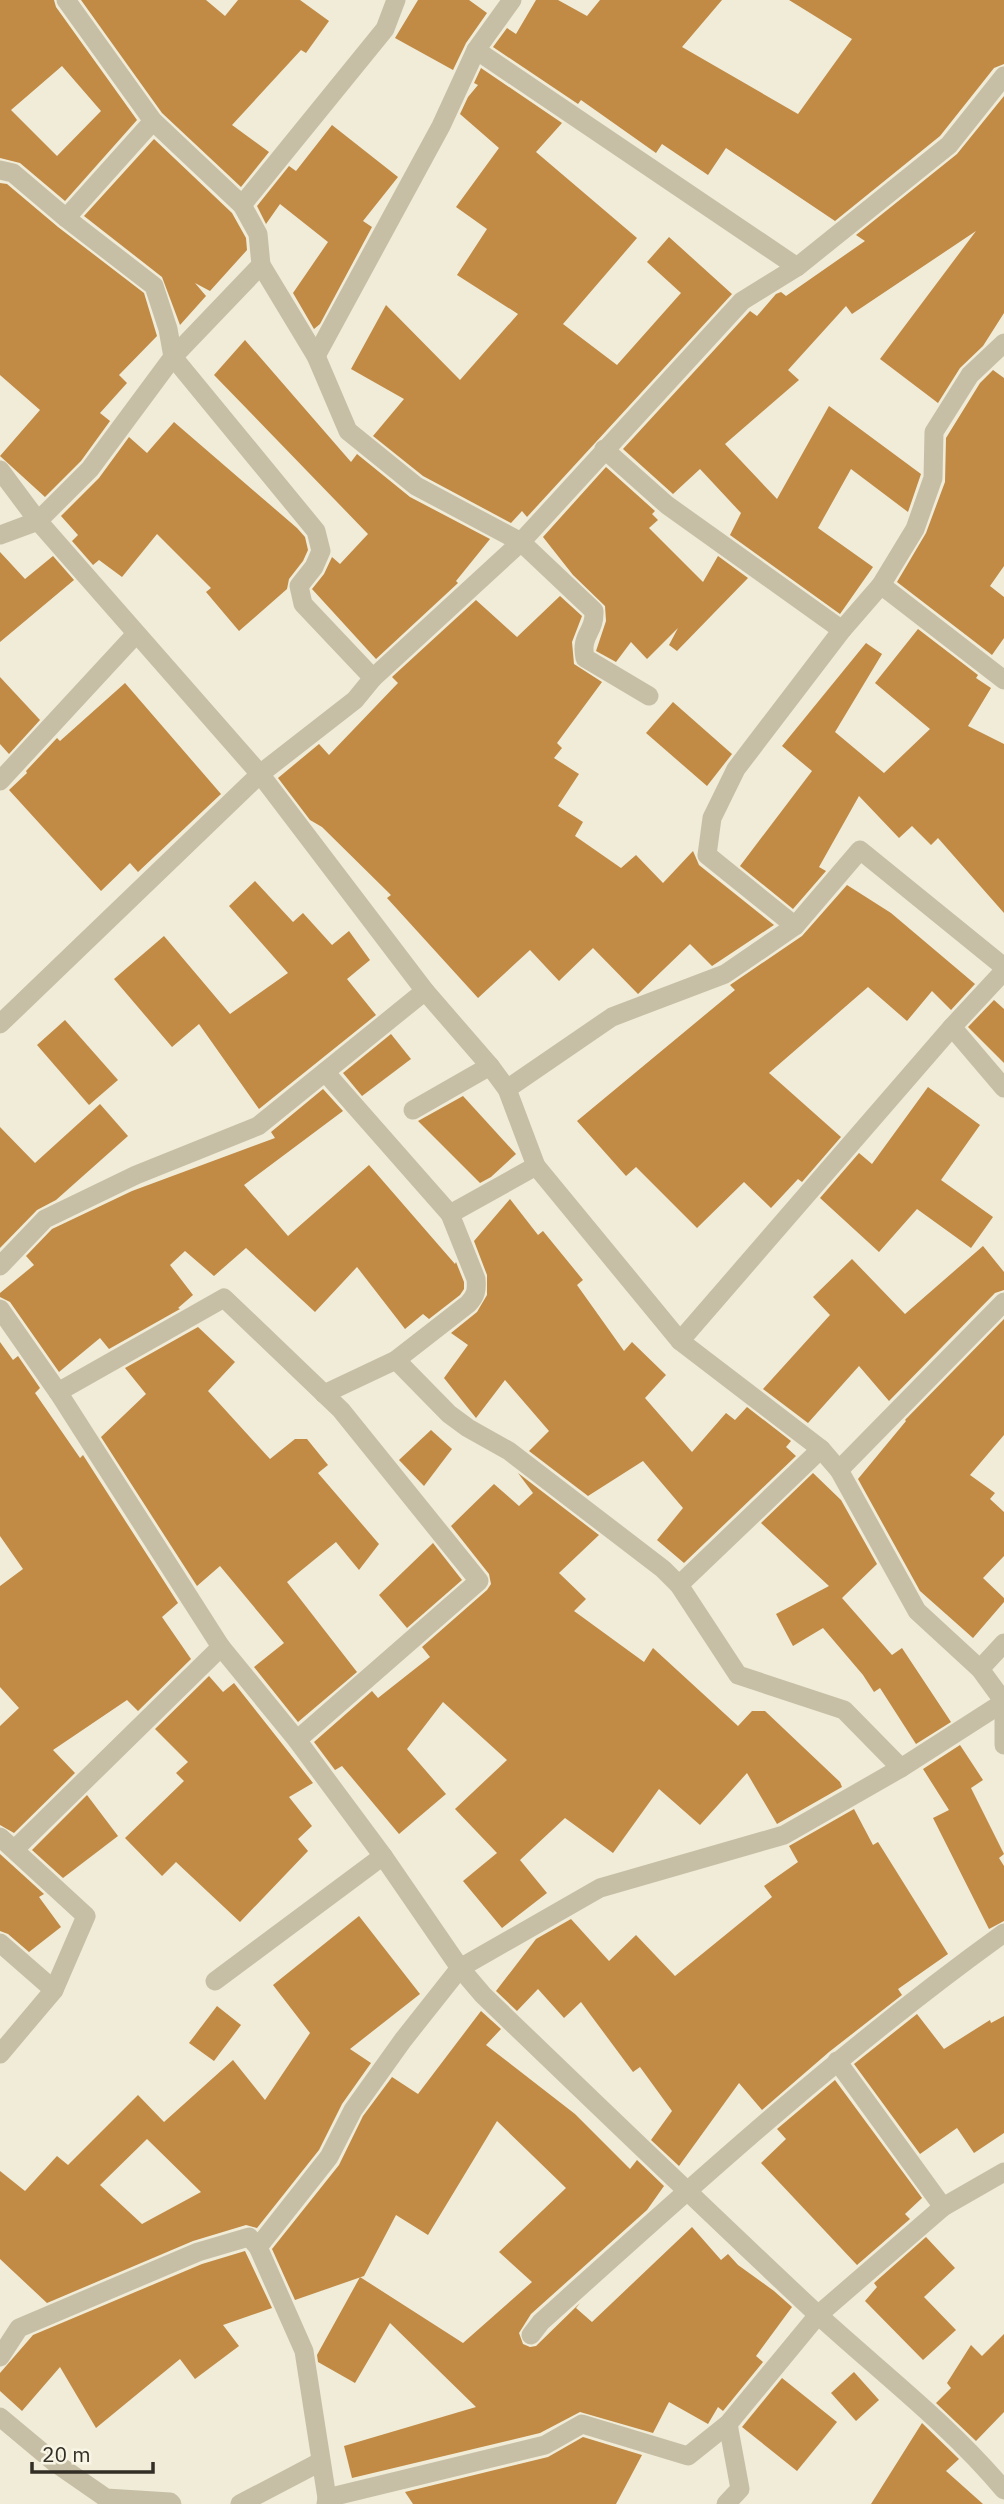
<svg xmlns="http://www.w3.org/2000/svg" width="1004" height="2504" font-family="'IBM Plex Sans',sans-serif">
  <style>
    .building { fill: #c18a45; fill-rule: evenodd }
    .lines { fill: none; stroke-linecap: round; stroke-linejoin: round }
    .minor { stroke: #c7bfa5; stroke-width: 19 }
  </style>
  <rect width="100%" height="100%" fill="#f0ecd8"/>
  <!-- building -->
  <g class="building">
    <path d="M0 0H54L56 7 137 120 65 201 20 163 0 158ZM62 66 101 111 57 156 11 110Z"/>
    <path d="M81 0H206L225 16 238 0H300L329 21 306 53 301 50 232 125 269 152 241 187 162 113Z"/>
    <path d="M418 0H469L487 13 466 43 453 70 395 38Z"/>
    <path d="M536 0H558L587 16 600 0H722L682 47 798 114 852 39 789 0H1004V64L994 68 940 136 835 221 726 148 708 175 662 144 656 153 581 100 578 104 493 47 507 28 516 34Z"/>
    <path d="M481 68 562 123 536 152 637 238 563 324 617 365 681 293 647 262 669 237 732 294 527 517 522 511 511 523 423 476 373 436 404 399 351 369 386 305 460 380 518 314 457 275 487 229 456 207 499 148 460 114 468 97 478 85 474 83Z"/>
    <path d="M1004 96V313L983 346 960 368 938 403 880 359 976 231 852 314 846 306 788 370 799 380 725 444 777 499 829 406 921 474 908 512 851 469 818 528 873 567 840 614 730 535 741 513 700 469 673 494 623 449 750 311 757 316 776 294 781 292 786 296 865 241 856 235 957 154Z"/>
    <path d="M332 125 398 177 363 221 372 227 320 324 314 329 293 293 328 242 280 204 266 224 257 206 289 166 296 171Z"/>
    <path d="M154 139 232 213 246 238 247 250 210 291 195 283 206 296 180 325 162 277 84 216Z"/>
    <path d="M0 183 7 184 58 227 144 293 157 336 119 375 127 383 100 413 110 421 81 461 45 497 0 456 40 410 0 375Z"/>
    <path d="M245 340 351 462 357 454 410 497 490 539 456 581 458 583 376 659 312 589 324 574 332 557 340 564 368 534 214 375Z"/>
    <path d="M993 370 1004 378V566L990 586 1004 597V638L992 655 897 582 926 533 945 482 946 438 980 383Z"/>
    <path d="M174 422 297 528 305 537 308 550 303 561 289 579 287 589 239 631 206 592 211 588 157 534 122 577 99 560 93 565 72 541 78 535 61 516 99 478 129 437 147 453Z"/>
    <path d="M606 467 655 511 652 514 658 520 649 528 703 582 718 556 748 578 677 651 669 645 678 628 647 659 631 642 616 662 596 651 606 621 605 606 573 575 543 537Z"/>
    <path d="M0 552 25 579 53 556 74 580 0 642Z"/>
    <path d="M560 596 582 616 572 642 574 664 602 682 557 743 562 748 554 758 579 774 558 806 583 822 575 836 621 868 636 855 663 883 693 851 699 865 774 925 712 966 690 944 638 994 593 948 559 981 530 950 478 998 387 898 391 895 322 827 310 820 278 778 319 744 329 755 398 683 392 677 476 600 517 637Z"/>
    <path d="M918 629 978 675 976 678 991 688 968 726 1004 744V913L938 838 931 845 912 826 899 838 859 796 819 867 826 871 793 909 740 866 812 771 782 746 866 643 882 654 835 732 884 773 930 729 875 683Z"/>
    <path d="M0 677 40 720 9 754 0 744Z"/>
    <path d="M125 683 221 794 138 872 130 863 101 891 9 790 27 773 26 771 57 738 60 741Z"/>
    <path d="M673 702 732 754 707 786 646 733Z"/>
    <path d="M255 881 293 922 303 913 332 945 349 931 370 960 347 979 376 1015 259 1109 199 1024 172 1047 114 979 164 936 230 1014 288 973 229 906Z"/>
    <path d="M847 885 891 913 975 984 951 1010 932 991 907 1021 868 987 769 1073 841 1137 802 1182 798 1179 771 1208 744 1182 697 1228 636 1167 626 1176 577 1121 735 990 730 985 802 936Z"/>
    <path d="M994 1000 1004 1009V1063L968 1027Z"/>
    <path d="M65 1020 118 1080 89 1105 37 1045Z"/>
    <path d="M391 1034 411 1059 362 1096 343 1073Z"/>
    <path d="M928 1087 980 1125 941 1180 993 1217 971 1248 917 1209 879 1252 820 1198 859 1153 872 1164Z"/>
    <path d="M323 1089 343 1111 244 1185 288 1236 369 1165 455 1264 456 1262 464 1282V1289L460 1295 429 1319 423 1314 405 1329 357 1267 315 1312 246 1248 214 1276 185 1251 170 1265 193 1295 178 1308 180 1309 109 1349 100 1338 59 1372 10 1302 0 1297V1293L34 1265 26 1256 52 1229 132 1191 275 1138 271 1132Z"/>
    <path d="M463 1096 516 1154 491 1177 480 1183 418 1121Z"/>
    <path d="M100 1104 128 1136 56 1200 37 1210 0 1248V1127L35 1163Z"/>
    <path d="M510 1199 538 1235 543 1231 583 1280 577 1285 624 1351 632 1342 666 1375 645 1398 692 1452 726 1413 735 1420 747 1407 791 1441 786 1447 796 1456 684 1563 657 1540 683 1508 643 1461 588 1496 529 1451 549 1431 505 1380 476 1418 444 1378 468 1345 451 1333 477 1312 487 1295V1275L474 1241Z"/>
    <path d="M983 1246 1004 1272V1290L995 1293 889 1401 859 1366 808 1423 763 1389 830 1315 813 1297 852 1259 905 1314Z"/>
    <path d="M1004 1319V1435L970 1475 995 1493 990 1499 1004 1512V1556L983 1578 1004 1598V1602L973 1638 920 1591 858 1479 906 1421 905 1420Z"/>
    <path d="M198 1327 235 1362 208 1391 270 1459 295 1439H307L328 1465 318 1473 379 1544 359 1570 336 1542 287 1582 357 1672 298 1722 254 1667 284 1643 220 1566 197 1586 101 1437 146 1394 125 1368Z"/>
    <path d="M0 1342 13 1360 18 1356 40 1388 35 1393 80 1458 83 1455 178 1603 162 1617 191 1659 138 1711 127 1700 53 1750 75 1773 14 1833 0 1825V1726L19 1708 0 1687V1586L23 1569 0 1536Z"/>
    <path d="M431 1430 452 1449 424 1486 399 1460Z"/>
    <path d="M518 1473 599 1535 559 1573 586 1599 574 1611 644 1662 653 1648 738 1726 752 1711H765L840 1782 842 1787 777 1824 747 1773 700 1825 659 1789 613 1853 565 1818 520 1860 547 1893 502 1928 463 1881 497 1853 455 1809 507 1760 443 1702 407 1749 446 1794 399 1834 342 1766 335 1770 314 1742 372 1691 378 1698 430 1657 422 1647 487 1590 491 1584 489 1574 451 1526 494 1484 519 1506 533 1493Z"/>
    <path d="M813 1473 841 1500 877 1564 842 1598 892 1655 902 1648 951 1722 916 1744 880 1688 874 1692 863 1675 823 1628 793 1646 776 1614 829 1586 761 1523Z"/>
    <path d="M433 1543 462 1580 407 1628 379 1595Z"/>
    <path d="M209 1676 223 1692 234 1683 313 1783 289 1797 312 1826 298 1839 308 1851 240 1922 176 1862 162 1876 125 1838 184 1781 176 1773 188 1762 155 1729Z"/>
    <path d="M960 1745 983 1780 971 1788 1004 1854 999 1858 1004 1866V1921L989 1929 933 1818 949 1810 923 1769Z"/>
    <path d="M87 1795 118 1836 63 1878 32 1850Z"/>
    <path d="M854 1809 873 1845 878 1842 948 1954 898 1989 902 1995 829 2052 762 2110 739 2083 679 2166 651 2140 672 2111 640 2067 633 2072 581 2002 564 2018 538 1989 517 2011 496 1991 536 1939 571 1919 609 1961 636 1935 675 1976 772 1897 764 1886 798 1862 789 1846Z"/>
    <path d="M0 1854 44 1894 39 1897 61 1927 29 1952 8 1934 0 1931Z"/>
    <path d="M359 1916 420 1994 350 2049 371 2063 342 2104 319 2150 257 2228 246 2225 193 2241 47 2303 0 2259V2171L25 2191 57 2156 68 2165 138 2095 164 2122 233 2060 265 2100 310 2033 273 1985ZM147 2139 201 2192 142 2224 100 2185Z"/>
    <path d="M217 2006 241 2025 214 2061 189 2043Z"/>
    <path d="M481 2011 501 2029 486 2045 575 2114 630 2169 637 2160 664 2186 647 2210 531 2314 519 2333 523 2344 530 2347 536 2346 580 2303 576 2308 592 2322 692 2227 721 2260 728 2254 738 2265 774 2291 792 2307 756 2356 763 2362 723 2411 718 2407 708 2424 669 2402 653 2433 580 2412 540 2433 352 2478 344 2446 476 2407 390 2323 355 2383 318 2362 317 2355 360 2277 463 2343 532 2282 499 2252 566 2188 497 2121 428 2235 396 2215 364 2276 295 2300 272 2249 339 2165 363 2116 392 2077 418 2094Z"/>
    <path d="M917 2014 944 2049 990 2020 991 2023 1004 2016V2133L974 2153 957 2128 920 2154 854 2064Z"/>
    <path d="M835 2080 922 2198 905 2214 910 2219 857 2265 761 2163 786 2139 777 2129Z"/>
    <path d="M926 2237 955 2268 924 2297 956 2330 923 2360 865 2301 877 2287 874 2283Z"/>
    <path d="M245 2251 272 2308 223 2325 239 2346 195 2379 180 2359 96 2428 60 2367 22 2411 0 2391V2373L33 2335 202 2264Z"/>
    <path d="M1004 2334V2412L976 2441 936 2403 951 2388 947 2383 971 2345 982 2356Z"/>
    <path d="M854 2372 879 2400 856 2421 831 2393Z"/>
    <path d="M782 2378 837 2422 797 2471 742 2427Z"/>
    <path d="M922 2423 959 2459 946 2471 983 2504H871Z"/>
    <path d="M583 2437 642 2455 616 2504H413L405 2492 548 2457Z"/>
  </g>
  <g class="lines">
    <!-- minor -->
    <g class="minor">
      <path d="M66 0 153 121 242 205"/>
      <path d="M476 50 797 267"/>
      <path d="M0 170 13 173 66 218 154 286 168 329 173 357 316 531 321 551 314 567 299 586 303 604 373 678"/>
      <path d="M66 218 153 121"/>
      <path d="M261 265 316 356 348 431 416 486 521 542 594 611C595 633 580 634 585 658L649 696"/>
      <path d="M316 356 441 126 476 50 512 0"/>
      <path d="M604 449 667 505 842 630"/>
      <path d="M0 470 38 521 260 774 425 991 490 1066 507 1089 536 1166 680 1341"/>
      <path d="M0 535 38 521 90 469 173 357 261 265 258 234 242 205 385 29 396 0"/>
      <path d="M881 585 915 529 933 478 934 432 970 375 1004 343"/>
      <path d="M0 781 136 634"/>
      <path d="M795 926 707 855 712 818 736 769 842 630 881 585 1004 680"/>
      <path d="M1004 971 952 1027 680 1341 821 1449 839 1470 917 1611 980 1669 1004 1702V1745"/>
      <path d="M0 1024 260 774 355 700 373 678 521 542 742 301 797 267 949 145 1004 76"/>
      <path d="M952 1027 1004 1088"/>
      <path d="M507 1089 612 1017 725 974 795 926 860 850 1004 967"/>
      <path d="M413 1110 490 1066"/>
      <path d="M450 1214 536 1166"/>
      <path d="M0 1266 45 1219 136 1175 258 1126 425 991"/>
      <path d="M0 1309 58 1392 221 1647 297 1740 383 1856 460 1968 483 1995C593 2101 704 2208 816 2313 879 2371 949 2424 1004 2490"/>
      <path d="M396 1360 449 1414 468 1428 509 1451 663 1569 679 1585 738 1675 844 1710 901 1768"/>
      <path d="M58 1392 224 1298 341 1410 479 1581 297 1740"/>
      <path d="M324 1394 396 1360 468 1304C476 1296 477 1290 476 1279L450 1214 325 1072"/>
      <path d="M839 1470 1004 1302"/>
      <path d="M679 1585 821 1449"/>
      <path d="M980 1669 1004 1643"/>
      <path d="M0 1837 86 1916 54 1990 0 2054"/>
      <path d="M15 1849 221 1647"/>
      <path d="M0 1943 54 1990"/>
      <path d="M215 1981 383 1856"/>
      <path d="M837 2061 943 2207"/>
      <path d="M258 2247 304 2351 327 2498 326 2504"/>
      <path d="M531 2335 541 2322C691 2187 840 2051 1004 1933"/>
      <path d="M0 2357 19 2328 198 2252 249 2237 258 2247 329 2157 353 2110 403 2040 460 1968 600 1888 784 1835 901 1768 1004 1702"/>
      <path d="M0 2417 54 2462 106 2498 170 2502 172 2504"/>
      <path d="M327 2498 545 2445 582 2424 688 2456 728 2424 818 2315 943 2207 1004 2172"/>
      <path d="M240 2504 320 2462"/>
      <path d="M726 2504 740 2489 728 2424"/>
    </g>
  </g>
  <!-- scale -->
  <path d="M32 2462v10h121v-10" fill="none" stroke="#332e26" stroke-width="3.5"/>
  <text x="42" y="2462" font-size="21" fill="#332e26" stroke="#f8f5e4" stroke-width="5" paint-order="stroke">20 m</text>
</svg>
